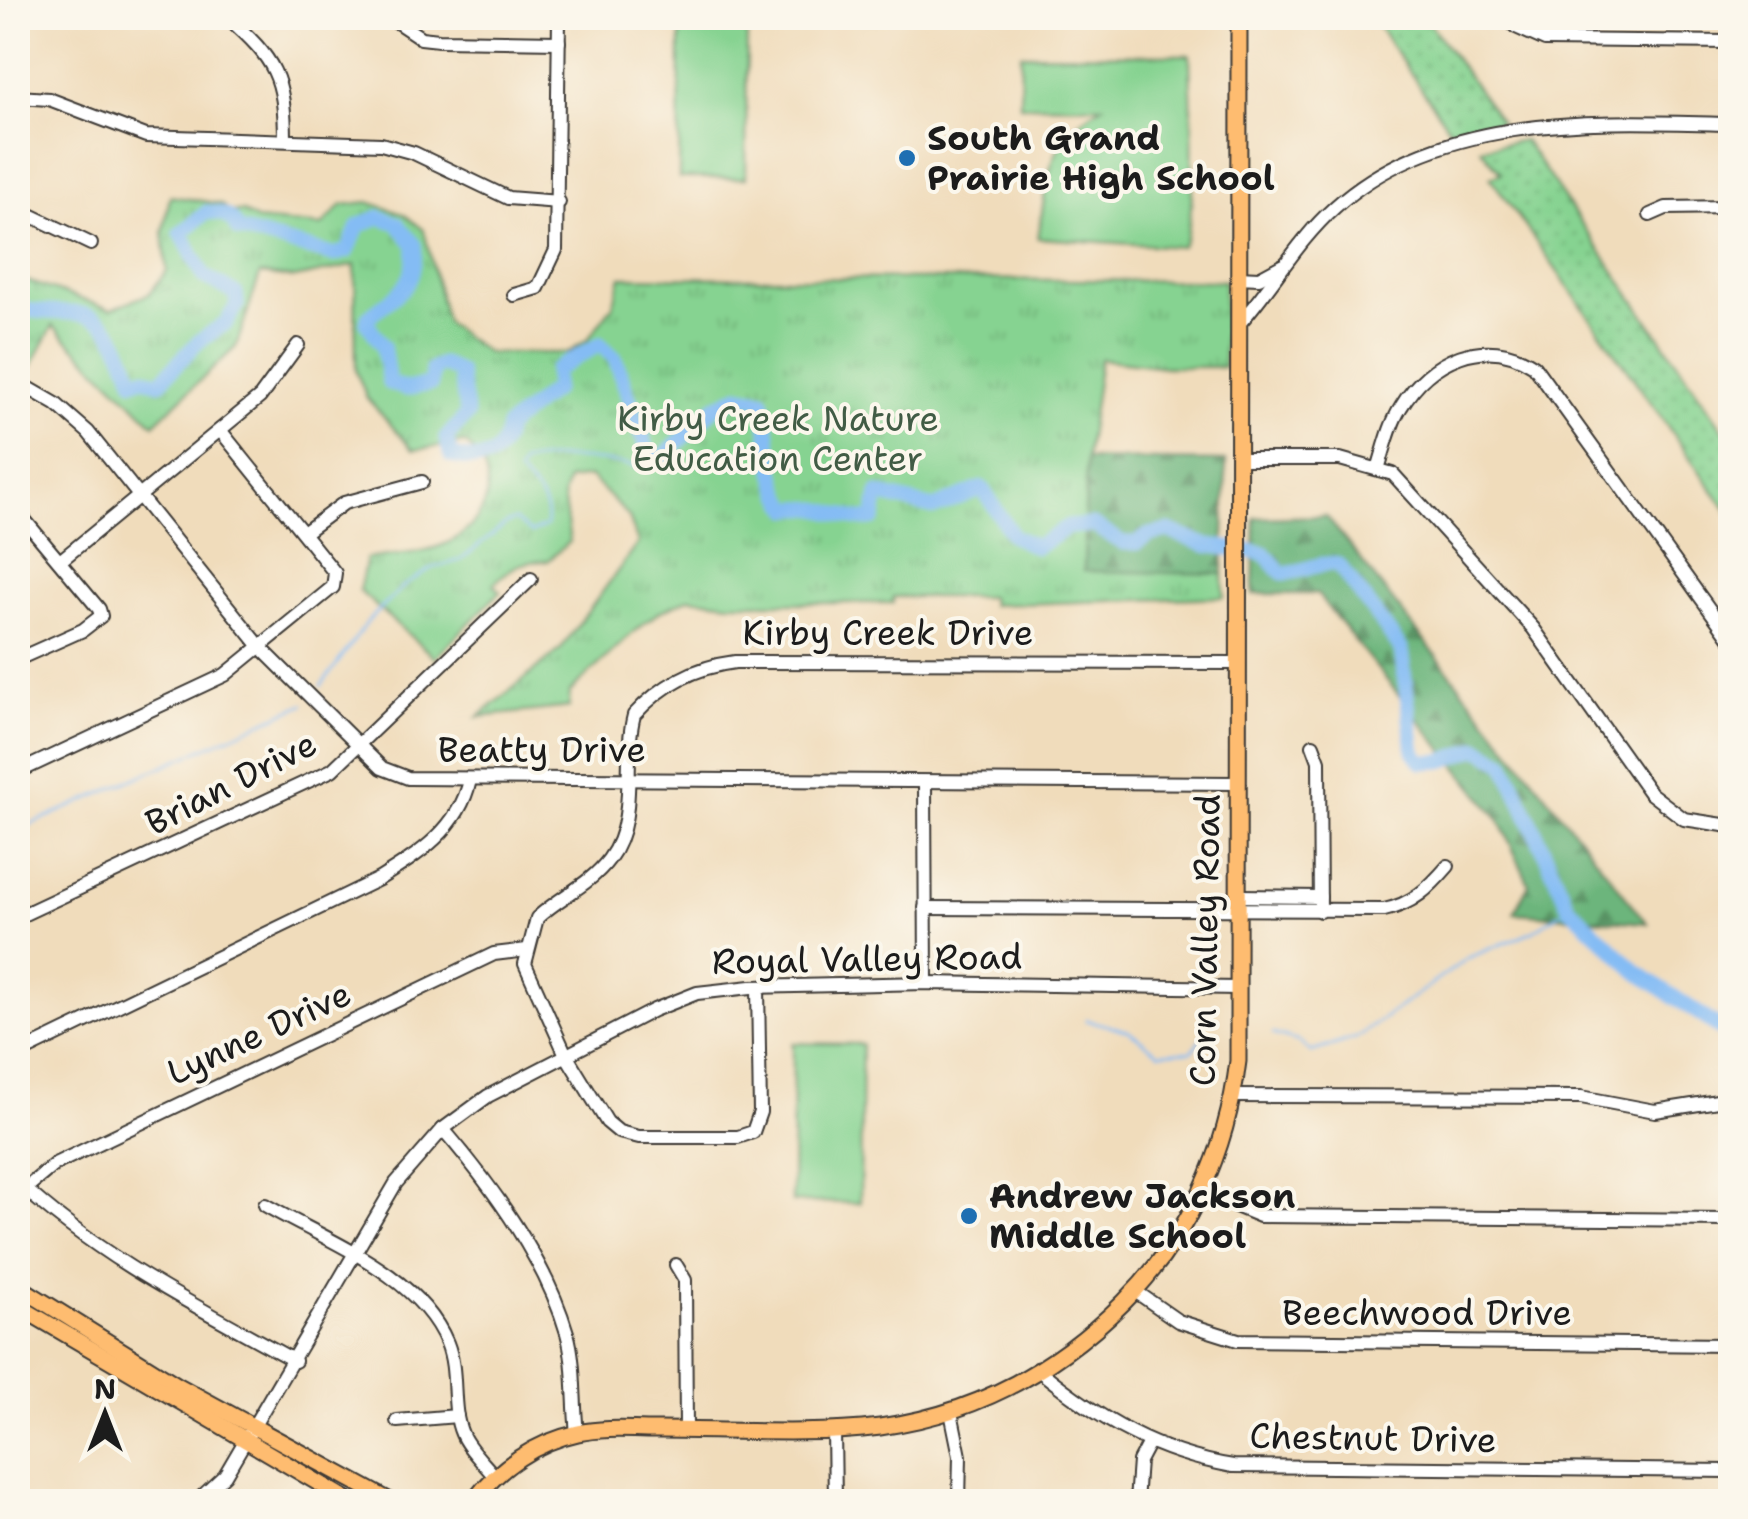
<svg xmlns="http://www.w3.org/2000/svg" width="1748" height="1519" font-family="'Shantell Sans',sans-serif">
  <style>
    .grass { fill: url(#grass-dots); stroke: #517856; stroke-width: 2.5 }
    .forest { fill: url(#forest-firs); stroke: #44684c; stroke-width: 2.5 }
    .park { fill: url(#park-tufts); stroke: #517856; stroke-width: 2.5 }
    .garden { fill: #86d391; stroke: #517856; stroke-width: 2.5 }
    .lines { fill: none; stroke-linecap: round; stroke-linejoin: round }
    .stream { stroke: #84bcf4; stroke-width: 2.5 }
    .river { stroke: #84bcf4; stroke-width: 15 }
    .minor-casing { stroke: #3c3934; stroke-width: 16 }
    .major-casing { stroke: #3c3934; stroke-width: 19 }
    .minor { stroke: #fff; stroke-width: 12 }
    .major { stroke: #febc70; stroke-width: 15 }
    .poi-dot { fill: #1f6fb2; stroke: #fbf7ec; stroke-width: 4 }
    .labels { text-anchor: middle; stroke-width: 8; stroke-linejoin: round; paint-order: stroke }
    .poi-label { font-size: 35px; font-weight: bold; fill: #1c1c1c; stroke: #fbf7ec; text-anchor: start }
    .park-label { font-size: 35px; fill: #415c45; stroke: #fbf7ec }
    .street-label { font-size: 35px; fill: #1c1c1c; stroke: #fbf7ec }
  </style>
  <defs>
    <pattern id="grass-dots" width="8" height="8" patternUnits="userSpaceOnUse" patternTransform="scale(2.5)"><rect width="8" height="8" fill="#86d391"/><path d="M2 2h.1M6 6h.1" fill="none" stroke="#73b57c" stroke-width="1.8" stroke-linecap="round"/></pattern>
    <pattern id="forest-firs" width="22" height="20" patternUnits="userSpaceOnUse" patternTransform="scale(2.5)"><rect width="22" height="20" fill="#6cb57b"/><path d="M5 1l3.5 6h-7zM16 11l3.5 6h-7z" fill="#589264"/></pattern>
    <pattern id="park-tufts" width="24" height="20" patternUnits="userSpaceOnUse" patternTransform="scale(2.5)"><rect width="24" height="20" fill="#86d391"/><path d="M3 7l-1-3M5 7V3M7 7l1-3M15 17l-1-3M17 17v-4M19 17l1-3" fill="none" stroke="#73b57c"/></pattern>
  </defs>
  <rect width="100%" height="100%" fill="#fbf7ec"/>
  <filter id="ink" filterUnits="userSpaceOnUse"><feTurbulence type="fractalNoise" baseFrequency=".01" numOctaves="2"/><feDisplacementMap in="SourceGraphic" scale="20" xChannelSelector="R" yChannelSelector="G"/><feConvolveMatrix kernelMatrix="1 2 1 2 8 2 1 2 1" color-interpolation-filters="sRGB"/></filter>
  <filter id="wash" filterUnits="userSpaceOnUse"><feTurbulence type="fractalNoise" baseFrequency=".0048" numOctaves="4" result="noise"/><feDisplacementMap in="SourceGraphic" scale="40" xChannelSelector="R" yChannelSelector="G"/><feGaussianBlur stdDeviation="2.25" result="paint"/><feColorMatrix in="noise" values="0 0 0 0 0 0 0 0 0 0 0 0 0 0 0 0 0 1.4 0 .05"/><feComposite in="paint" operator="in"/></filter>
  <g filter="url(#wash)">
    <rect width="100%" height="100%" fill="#f0dcbb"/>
    <!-- grass -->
    <g class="grass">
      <path d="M1372 18H1426L1501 122 1453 134Z"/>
      <path d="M1524 140 1730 439V514L1490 177 1501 173 1480 148Z"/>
    </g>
    <!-- forest -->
    <g class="forest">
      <path d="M1086 459 1226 461 1223 574 1084 572Z"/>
      <path d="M1326 516 1647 923 1514 913 1529 884 1499 819 1317 594H1253L1255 518Z"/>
    </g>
    <!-- park -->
    <path class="park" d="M170 196 221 204 230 212H243L256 220 322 226 342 205 368 202 404 214 424 230 446 323 487 353H568L588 339 613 305 621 277 1224 281V367H1165L1100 359 1086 459 1084 571 1223 574 1224 597 991 605 990 597H893V603H730L690 598 659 612 631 634 570 692 569 707 478 717 560 650 638 543 629 517 590 477 568 480 563 496 570 541 548 561C523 561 512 565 494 584L500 592 435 658 359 591 366 559C390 555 422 554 445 544 489 525 504 474 465 443L413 450 367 398 356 371 355 265 295 278 260 274 236 347 154 424 53 326 26 376 18 372V278L111 309 149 294 167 271 163 233Z"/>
    <!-- garden -->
    <g class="garden">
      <path d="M680 26H747L746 178H679Z"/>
      <path d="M1021 54 1190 55C1190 90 1200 227 1181 247L1038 238C1048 179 1045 139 1102 106L1020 105Z"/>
      <path d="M793 1043 862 1044 860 1203 792 1202Z"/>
    </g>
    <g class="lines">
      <!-- stream -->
      <g class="stream">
        <path d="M321 686 369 620 405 585 432 568 461 560 507 523 515 520 531 533 546 526C551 502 534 489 518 473L522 463C561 453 606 461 645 468L651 460"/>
        <path d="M18 830 304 704"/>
        <path d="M1086 1020 1129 1031 1159 1053 1192 1051 1203 1037"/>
        <path d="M1273 1034 1300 1042 1311 1052 1356 1038 1468 958 1533 931 1569 907"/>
      </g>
      <!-- river -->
      <path class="river" d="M18 309C90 320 103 294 134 381L143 377 159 383 198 342 226 323 237 305 236 294 204 276 181 233 207 212C222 213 232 215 238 230L333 255 348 251 358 226 379 217 397 223 415 245C415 289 401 290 368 317L367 323 383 346 389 383 406 389 431 384 432 370 442 364 459 372 467 415 446 438 451 456C481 463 502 461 507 427L555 389V370L600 344 615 358 651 460 662 458 715 407 739 395 763 400C772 437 767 475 790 509 824 502 851 525 874 518L878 494 934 508 982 488 1013 536 1036 547 1068 527 1093 525 1123 543H1137L1149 535 1169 531 1205 545 1264 553 1282 573C1303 574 1317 560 1339 565L1401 649 1414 751 1422 762 1442 761 1478 748 1504 762 1569 907 1636 971 1720 1028 1730 1029"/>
    </g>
  </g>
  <g filter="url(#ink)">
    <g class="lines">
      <!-- minor casing -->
      <g class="minor-casing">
        <g id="minor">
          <path d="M228 18C275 59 285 78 285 140"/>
          <path d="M391 18 421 38 439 40 559 42"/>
          <path d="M1507 18 1516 27 1545 40 1730 42"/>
          <path d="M18 97 49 99 146 136 381 144 414 153 508 198 559 202"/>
          <path d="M18 188 26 213 91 244"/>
          <path d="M1650 215 1666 208 1730 207"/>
          <path d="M1238 277 1259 278 1283 265"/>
          <path d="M514 295 538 288 556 250 559 18"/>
          <path d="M1238 325C1273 286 1296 242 1335 207 1440 112 1599 121 1730 124"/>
          <path d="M18 382 56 404 88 432 262 649 382 768 408 778 1238 783"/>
          <path d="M1238 459H1340L1393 474 1533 628 1650 793 1684 819 1730 826"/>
          <path d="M1379 466C1385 447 1390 424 1401 407 1430 359 1485 334 1534 366L1730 638"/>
          <path d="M18 512 99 609 101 616 83 630 18 659"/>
          <path d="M305 532 344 503 422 482"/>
          <path d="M60 561 260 397 298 345"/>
          <path d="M1313 745 1319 761 1320 911"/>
          <path d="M18 772 225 675 333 587 335 573 220 430"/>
          <path d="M925 782 926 983"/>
          <path d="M1239 896 1320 897"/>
          <path d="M925 908 1384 910C1413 904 1429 888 1448 866"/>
          <path d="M18 917 332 770 531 579"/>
          <path d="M758 987 760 1112 753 1132 738 1137H639L619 1132 607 1122 566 1055 525 964 537 918C559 897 590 885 609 859 639 819 622 760 634 715 660 686 695 667 735 662L1238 663"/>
          <path d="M18 1054 379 879C419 854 459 829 470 780"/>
          <path d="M1234 1096 1581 1097 1655 1111 1730 1099"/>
          <path d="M443 1129C491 1185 546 1261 567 1333 576 1364 573 1400 577 1433"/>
          <path d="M18 1182C99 1258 198 1307 295 1361"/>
          <path d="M25 1189 55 1164 494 954 527 950"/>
          <path d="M1202 1192 1260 1216 1730 1220"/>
          <path d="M265 1205C325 1240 419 1274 447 1343 459 1373 450 1406 462 1434 468 1449 485 1464 495 1477"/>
          <path d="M676 1265 685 1280 686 1430"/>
          <path d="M1135 1291 1178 1321 1238 1340 1730 1345"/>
          <path d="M1040 1371C1100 1420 1156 1453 1233 1466L1730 1471"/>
          <path d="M951 1412 960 1456 959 1502"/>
          <path d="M397 1421 457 1416"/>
          <path d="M834 1430 835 1502"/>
          <path d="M196 1502 225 1475 396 1183 443 1129 488 1096 654 1010 697 993 751 987 926 983 1238 988"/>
          <path d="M1136 1502 1139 1461 1148 1444"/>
        </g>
      </g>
      <!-- major casing -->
      <g class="major-casing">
        <g id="major">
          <path d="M18 1286 177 1385 392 1502"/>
          <path d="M18 1306 351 1502"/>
          <path d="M473 1502C499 1467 536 1442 578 1433 605 1427 634 1430 661 1430 733 1430 809 1436 880 1427 975 1414 1057 1369 1124 1302 1189 1237 1227 1151 1238 1061L1239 18"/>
        </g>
      </g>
      <!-- minor -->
      <use href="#minor" class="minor"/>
      <!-- major -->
      <use href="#major" class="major"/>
    </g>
  </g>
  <!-- markers -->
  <g class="poi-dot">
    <circle cx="907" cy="158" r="10"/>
    <circle cx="969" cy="1216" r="10"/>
  </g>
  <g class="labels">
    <!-- poi labels -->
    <g class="poi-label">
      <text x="927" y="150">South Grand<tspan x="927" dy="40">Prairie High School</tspan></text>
      <text x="989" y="1208">Andrew Jackson<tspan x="989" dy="40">Middle School</tspan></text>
    </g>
    <!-- park labels -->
    <g class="park-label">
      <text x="778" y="431">Kirby Creek Nature<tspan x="778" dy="40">Education Center</tspan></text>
    </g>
    <!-- street labels -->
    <g class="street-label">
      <text x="888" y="645">Kirby Creek Drive</text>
      <text x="542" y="762">Beatty Drive</text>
      <text transform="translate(231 783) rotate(-27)" y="12">Brian Drive</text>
      <text transform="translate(1205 940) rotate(-89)" y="12">Corn Valley Road</text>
      <text transform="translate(867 959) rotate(-1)" y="12">Royal Valley Road</text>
      <text transform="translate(259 1033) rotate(-25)" y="12">Lynne Drive</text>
      <text x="1427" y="1325">Beechwood Drive</text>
      <text transform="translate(1373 1438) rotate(1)" y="12">Chestnut Drive</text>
    </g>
  </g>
  <!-- margin -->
  <rect width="1748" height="1519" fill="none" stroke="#fbf7ec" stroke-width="60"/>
  <!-- north arrow -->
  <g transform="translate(105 1414)" stroke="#fbf7ec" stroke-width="8" paint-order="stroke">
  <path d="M0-8L18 38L0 25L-18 38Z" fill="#1c1c1c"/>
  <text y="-15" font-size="28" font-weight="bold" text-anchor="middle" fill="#1c1c1c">N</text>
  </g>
</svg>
